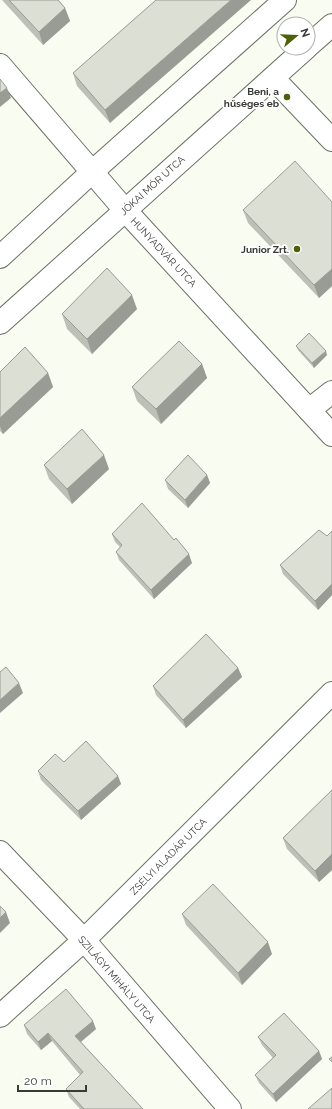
<svg xmlns="http://www.w3.org/2000/svg" width="332" height="1109" font-family="Raleway,sans-serif">
  <style>
    .lines { fill: none; stroke-linecap: round; stroke-linejoin: round }
    .minor-casing { stroke: #6c7066; stroke-width: 24 }
    .minor { stroke: #fff; stroke-width: 22 }
    .wall { fill: #bcc0b6 }
    .shaded-wall { fill: #999c94 }
    .building { fill: #dbdfd4; stroke: #999c94 }
    .poi-dot { fill: #4c610a; stroke: #fff; stroke-width: 1.5 }
    .labels { text-anchor: middle; stroke-width: 3.5; stroke-linejoin: round; paint-order: stroke }
    .poi-label { font-size: 10px; font-weight: bold; fill: #393a36; stroke: #fff; text-anchor: end }
    .street-label { font-size: 10px; fill: #393a36; stroke: #fff }
  </style>
  <rect width="100%" height="100%" fill="#f8fcf1"/>
  <g class="lines">
    <!-- minor casing -->
    <g class="minor-casing">
      <g id="minor">
        <path d="M308 46 332 25"/>
        <path d="M0 65 124 209 332 435"/>
        <path d="M273 78 332 140"/>
        <path d="M0 257 93 171 285 0"/>
        <path d="M0 323 306 48"/>
        <path d="M309 410 332 392"/>
        <path d="M0 852 84 940 230 1109"/>
        <path d="M0 1016 84 940 332 693"/>
      </g>
    </g>
    <!-- minor -->
    <use href="#minor" class="minor"/>
  </g>
  <!-- wall -->
  <g class="wall">
    <path d="M2 0H58L65 8 70 21 43 45Z"/>
    <path d="M156 0 110 123 77 86 73 73Z"/>
    <path d="M332 202V286L319 298 248 223 243 210Z"/>
    <path d="M137 309 92 354 67 329 62 314Z"/>
    <path d="M296 346 327 355 314 368 298 350Z"/>
    <path d="M202 364 207 378 161 424 137 401 132 387Z"/>
    <path d="M0 372 48 373 53 387 3 434 0 431Z"/>
    <path d="M44 465 109 469 72 504 49 479Z"/>
    <path d="M207 475 210 483 188 508 168 489 165 480Z"/>
    <path d="M332 531V595L318 610 283 574 280 565 327 536Z"/>
    <path d="M112 534 192 563 154 599 119 560 116 552 120 547 115 542Z"/>
    <path d="M238 668 242 677 186 728 156 695 153 686Z"/>
    <path d="M64 762 118 776 121 784 81 820 41 780 38 771Z"/>
    <path d="M332 790V870L319 882 287 849 283 838Z"/>
    <path d="M182 914 272 954 242 985 186 925Z"/>
    <path d="M24 1025 96 1029 81 1042 143 1109H80L69 1097 66 1089 80 1075 52 1041 41 1050 27 1034Z"/>
    <path d="M258 1037 319 1051 322 1059 276 1102 259 1083 255 1075 273 1058 262 1045Z"/>
  </g>
  <!-- shaded-wall -->
  <g class="shaded-wall">
    <path d="M231 0H251L110 123 105 110Z"/>
    <path d="M65 8 70 21 43 45 39 32Z"/>
    <path d="M7 88 11 98 0 107V93Z"/>
    <path d="M332 269V286L319 298 314 285Z"/>
    <path d="M132 295 137 309 92 354 87 339Z"/>
    <path d="M326 351 327 355 314 368 312 363Z"/>
    <path d="M202 364 207 378 161 424 156 409Z"/>
    <path d="M48 373 53 387 3 434 0 426V418Z"/>
    <path d="M104 455 109 469 72 504 67 489Z"/>
    <path d="M207 475 210 483 188 508 185 500Z"/>
    <path d="M189 554 192 563 154 599 151 590Z"/>
    <path d="M332 584V595L318 610 315 601Z"/>
    <path d="M238 668 242 677 186 728 183 720Z"/>
    <path d="M19 683 23 693 0 713V700Z"/>
    <path d="M118 776 121 784 81 820 78 811Z"/>
    <path d="M332 854V870L319 882 315 871Z"/>
    <path d="M6 912 10 923 0 933V918Z"/>
    <path d="M268 942 272 954 242 985 238 973Z"/>
    <path d="M93 1021 96 1029 78 1044 75 1036Z"/>
    <path d="M48 1033 52 1041 41 1050 38 1042Z"/>
    <path d="M319 1051 322 1059 276 1102 273 1094Z"/>
  </g>
  <!-- building -->
  <g class="building">
    <path d="M9 0H58L65 8 39 32Z"/>
    <path d="M156 0H231L105 110 73 73Z"/>
    <path d="M0 79 7 88 0 93Z"/>
    <path d="M295 161 332 202V269L314 285 243 210Z"/>
    <path d="M107 268 132 295 87 339 62 314Z"/>
    <path d="M309 333 326 351 312 363 296 346Z"/>
    <path d="M179 341 202 364 156 409 132 387Z"/>
    <path d="M25 347 48 373 0 418V372Z"/>
    <path d="M82 429 104 455 67 489 44 465Z"/>
    <path d="M188 455 207 475 185 500 165 480Z"/>
    <path d="M142 503 174 540 176 538 189 554 151 590 116 552 122 545 112 534Z"/>
    <path d="M319 530 327 536 332 531V584L315 601 280 565Z"/>
    <path d="M206 634 238 668 183 720 153 686Z"/>
    <path d="M6 667 19 683 0 700V672Z"/>
    <path d="M86 741 118 776 78 811 38 771 55 754 64 762Z"/>
    <path d="M332 790V854L315 871 283 838Z"/>
    <path d="M213 884 268 942 238 973 182 914Z"/>
    <path d="M0 906 6 912 0 918Z"/>
    <path d="M66 989 93 1021 75 1036 143 1109H84L66 1089 83 1072 48 1033 38 1042 24 1025Z"/>
    <path d="M284 1013 319 1051 273 1094 255 1075 276 1055 258 1037Z"/>
    <path d="M332 1057V1062L329 1059Z"/>
    <path d="M332 1088V1109H308Z"/>
  </g>
  <!-- markers -->
  <g class="poi-dot">
    <circle cx="287" cy="97" r="4"/>
    <circle cx="297" cy="249" r="4"/>
  </g>
  <g class="labels">
    <!-- poi labels -->
    <g class="poi-label">
      <text x="279" y="95">Beni, a<tspan x="279" dy="12">hűséges eb</tspan></text>
      <text x="289" y="253">Junior Zrt.</text>
    </g>
    <!-- street labels -->
    <g class="street-label">
      <text transform="translate(152 185) rotate(-42)" y="4">JÓKAI MÓR UTCA</text>
      <text transform="translate(164 252) rotate(47)" y="4">HUNYADVÁR UTCA</text>
      <text transform="translate(168 856) rotate(-45)" y="4">ZSÉLYI ALADÁR UTCA</text>
      <text transform="translate(117 979) rotate(49)" y="4">SZILÁGYI MIHÁLY UTCA</text>
    </g>
  </g>
  <!-- north arrow -->
  <g transform="translate(296 36) rotate(71)"><circle r="19" fill="#ffffff" stroke="#b0b0af"/>
  <path d="M0-3L7 15L0 10L-7 15Z" fill="#4c610a"/>
  <text y="-6" font-size="11" font-weight="bold" text-anchor="middle" fill="#393a36">N</text>
  </g>
  <!-- scale -->
  <path d="M18 1085v6h68v-6" fill="none" stroke="#393a36" stroke-width="2"/>
  <text x="24" y="1085" font-size="12" fill="#393a36" stroke="#ffffff" stroke-width="3" paint-order="stroke">20 m</text>
</svg>
